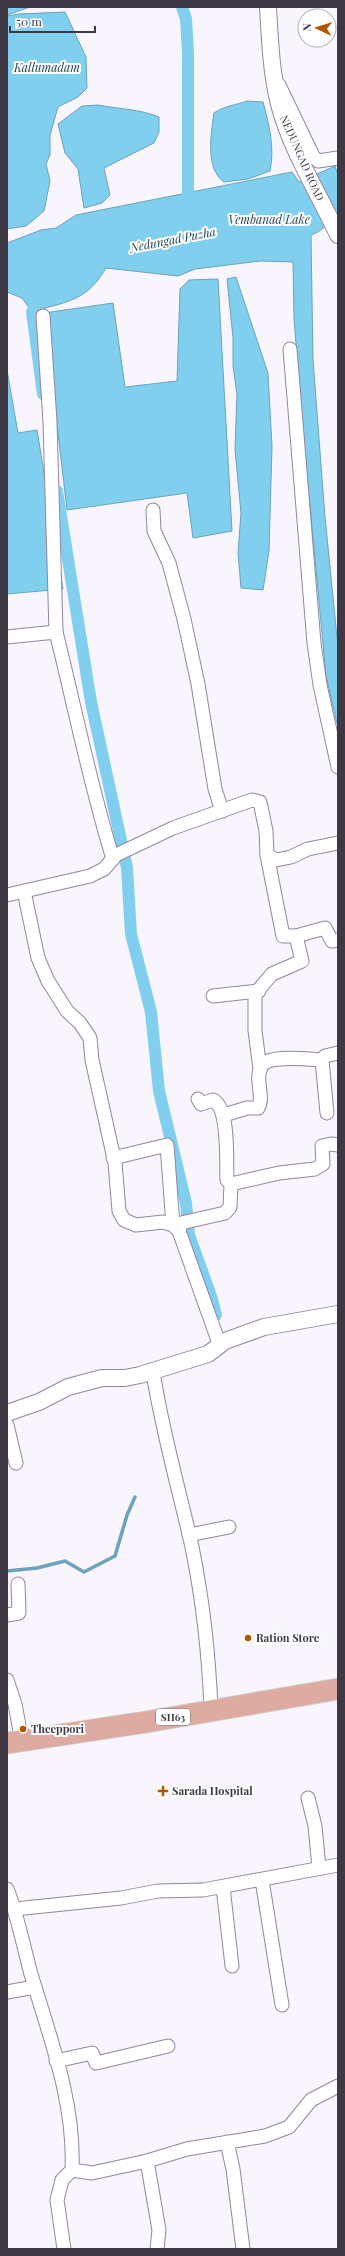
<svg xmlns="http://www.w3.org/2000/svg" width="345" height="2256" font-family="'Playfair Display',serif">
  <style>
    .water { fill: #80cfee; stroke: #6ca2bb }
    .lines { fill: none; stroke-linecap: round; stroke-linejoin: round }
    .stream { stroke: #6ca2bb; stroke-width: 3.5 }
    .canal { stroke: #80cfee; stroke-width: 12 }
    .minor-casing { stroke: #9385a1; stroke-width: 15 }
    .tertiary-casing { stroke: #9385a1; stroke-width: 18 }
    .primary-casing { stroke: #d5d3d6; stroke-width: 23 }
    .minor { stroke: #fff; stroke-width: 13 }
    .tertiary { stroke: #fff; stroke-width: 16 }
    .primary { stroke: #ddaba2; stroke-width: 21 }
    .poi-dot { fill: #b35600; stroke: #fff; stroke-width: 1.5 }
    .labels { text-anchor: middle; stroke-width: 4; stroke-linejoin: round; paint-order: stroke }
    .shield { fill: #fff; stroke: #78747d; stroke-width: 1 }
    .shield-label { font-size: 10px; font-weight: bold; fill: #3e3845 }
    .street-label { font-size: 11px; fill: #3e3845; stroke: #fff }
    .poi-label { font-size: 11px; font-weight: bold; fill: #3e3845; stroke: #fff; text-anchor: start }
    .water-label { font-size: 12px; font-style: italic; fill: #193d4a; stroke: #fff }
  </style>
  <rect width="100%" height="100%" fill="#f8f5fc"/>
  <!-- water -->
  <g class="water">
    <path d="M7 7H30L7 15Z"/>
    <path d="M65 12 86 57 87 88 78 97 58 107 50 135V155L46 164 50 181 44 211 26 226 7 229V16L19 14Z"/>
    <path d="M247 101 263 102C269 124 275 148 270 171L248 179 224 182C205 169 211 133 214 113 224 106 236 105 247 101Z"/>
    <path d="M98 105C118 109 140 109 159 117V132L154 143 104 168 110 195 102 203 84 208 78 169 65 153 58 124 82 106Z"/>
    <path d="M335 166 338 175V216L318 232 311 235 313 360 325 517 338 647V728L326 676 304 442 294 319 293 262 260 261 195 269 178 276 106 268C86 302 67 301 32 312L22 298 7 292V243L41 230 56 228 76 215 292 172 299 182Z"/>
    <path d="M236 277 268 373 272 446 269 551 263 590 241 588 238 553 241 513 235 449 237 394 233 366V338L227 279Z"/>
    <path d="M218 279 232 531 193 538 187 493 67 510 44 313 113 303 125 387 177 381 180 289 189 280Z"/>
    <path d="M7 370 18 433 37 430 63 589 7 594Z"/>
  </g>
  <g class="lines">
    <!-- stream -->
    <path class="stream" d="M7 1571 37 1568 65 1561 84 1572 115 1556 127 1515 135 1497"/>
    <!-- canal -->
    <g class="canal">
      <path d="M182 7 186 19 188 53V193"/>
      <path d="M32 312 43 394"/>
      <path d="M57 491 91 702 127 868 131 934 151 1012 159 1091 186 1203 189 1235 211 1296 216 1315"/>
    </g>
    <!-- minor casing -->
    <g class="minor-casing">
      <g id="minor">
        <path d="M279 85 313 156 318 161 338 158"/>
        <path d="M43 316 50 422 56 632"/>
        <path d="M290 349 314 643 320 685 338 767"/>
        <path d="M153 510 154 531 169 563 184 619 198 684 215 789 222 811"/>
        <path d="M7 637 56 632C75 708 90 785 113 859"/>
        <path d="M267 855 283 936H296"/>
        <path d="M24 891 38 958 48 981 67 1011 80 1023 90 1038 92 1060 115 1163 119 1211 124 1220 136 1225 163 1222 173 1225 179 1231 220 1346"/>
        <path d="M7 895 90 876 104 869 116 855 173 828 252 800 260 802 266 831 267 855 276 860 291 857 308 849 338 843"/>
        <path d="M213 996 259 991"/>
        <path d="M322 1060 327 1113"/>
        <path d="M260 1069 255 1031V994L272 974 302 961 296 936 325 928 332 941 338 940"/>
        <path d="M224 1115 247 1108H258C263 1100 259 1091 259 1081 258 1075 260 1065 266 1062 278 1056 308 1059 322 1060L325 1056 338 1053"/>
        <path d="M113 1158 167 1145 173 1225"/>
        <path d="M231 1184 279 1173 315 1169 323 1164 322 1146 331 1144 338 1145"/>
        <path d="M179 1231 181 1223 225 1213 230 1207 231 1184 227 1180C226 1162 230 1108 213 1100L201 1104 198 1099"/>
        <path d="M153 1372C162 1431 179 1489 192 1547 203 1601 209 1656 211 1710"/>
        <path d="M7 1425 16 1463"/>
        <path d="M189 1535 229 1527"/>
        <path d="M7 1615 19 1613 18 1584"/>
        <path d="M7 1680 15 1704 22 1742"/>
        <path d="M308 1798 315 1826 319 1868"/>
        <path d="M262 1880 282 2005"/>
        <path d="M223 1887 232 1966"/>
        <path d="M7 1889C18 1916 23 1945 31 1974 50 2038 75 2102 72 2170L62 2180 57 2200 64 2249"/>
        <path d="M15 1909 121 1898 158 1891 203 1890 338 1865"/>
        <path d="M7 1992 35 1987"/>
        <path d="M56 2061 92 2053 96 2063 168 2046"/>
        <path d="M227 2142 233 2169 243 2249"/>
        <path d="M147 2161 159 2230 157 2249"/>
        <path d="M72 2170 92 2173 147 2161 187 2149 265 2136 289 2127 311 2100 338 2086"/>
      </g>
    </g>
    <!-- tertiary casing -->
    <g class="tertiary-casing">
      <g id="tertiary">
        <path d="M268 7C270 40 271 72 279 104 291 150 318 192 338 235"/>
        <path d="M7 1413 39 1402 68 1387 102 1378H125L140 1375 208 1354 225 1341 264 1327 338 1314"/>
      </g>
    </g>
    <!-- primary casing -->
    <g class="primary-casing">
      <path id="primary" d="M7 1743 146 1722 338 1689"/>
    </g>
    <!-- minor -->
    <use href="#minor" class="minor"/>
    <!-- tertiary -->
    <use href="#tertiary" class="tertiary"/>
    <!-- primary -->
    <use href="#primary" class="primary"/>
  </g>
  <!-- markers -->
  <g class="poi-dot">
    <circle cx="248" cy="1638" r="4"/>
    <circle cx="23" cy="1729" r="4"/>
    <path d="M161 1785h4v4h4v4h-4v4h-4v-4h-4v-4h4z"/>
  </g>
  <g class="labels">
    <!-- shield labels -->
    <rect class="shield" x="156" y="1709" width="34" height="16" rx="3"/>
    <g class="shield-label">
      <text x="173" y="1721">SH63</text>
    </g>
    <!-- street labels -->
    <g class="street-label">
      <text transform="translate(302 158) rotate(66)" y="4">NEDUNGAD ROAD</text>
    </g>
    <!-- poi labels -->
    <g class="poi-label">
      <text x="256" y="1642">Ration Store</text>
      <text x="31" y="1733">Theeppori</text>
      <text x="172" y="1795">Sarada Hospital</text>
    </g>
    <!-- water labels -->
    <g class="water-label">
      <text x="47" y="72">Kallumadam</text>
      <text x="269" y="224">Vembanad Lake</text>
      <text transform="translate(173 240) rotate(-11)" y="4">Nedungad Puzha</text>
    </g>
  </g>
  <!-- border -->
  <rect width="345" height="2256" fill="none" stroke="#3e3845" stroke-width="16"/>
  <!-- north arrow -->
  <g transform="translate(317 28) rotate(274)"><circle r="19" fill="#ffffff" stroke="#b2afb5"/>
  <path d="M0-3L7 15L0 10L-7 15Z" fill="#b35600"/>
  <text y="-6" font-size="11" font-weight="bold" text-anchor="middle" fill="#3e3845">N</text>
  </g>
  <!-- scale -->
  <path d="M10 26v6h85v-6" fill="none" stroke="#3e3845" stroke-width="2"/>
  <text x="16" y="26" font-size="12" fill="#3e3845" stroke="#ffffff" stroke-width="3" paint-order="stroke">50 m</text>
</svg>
